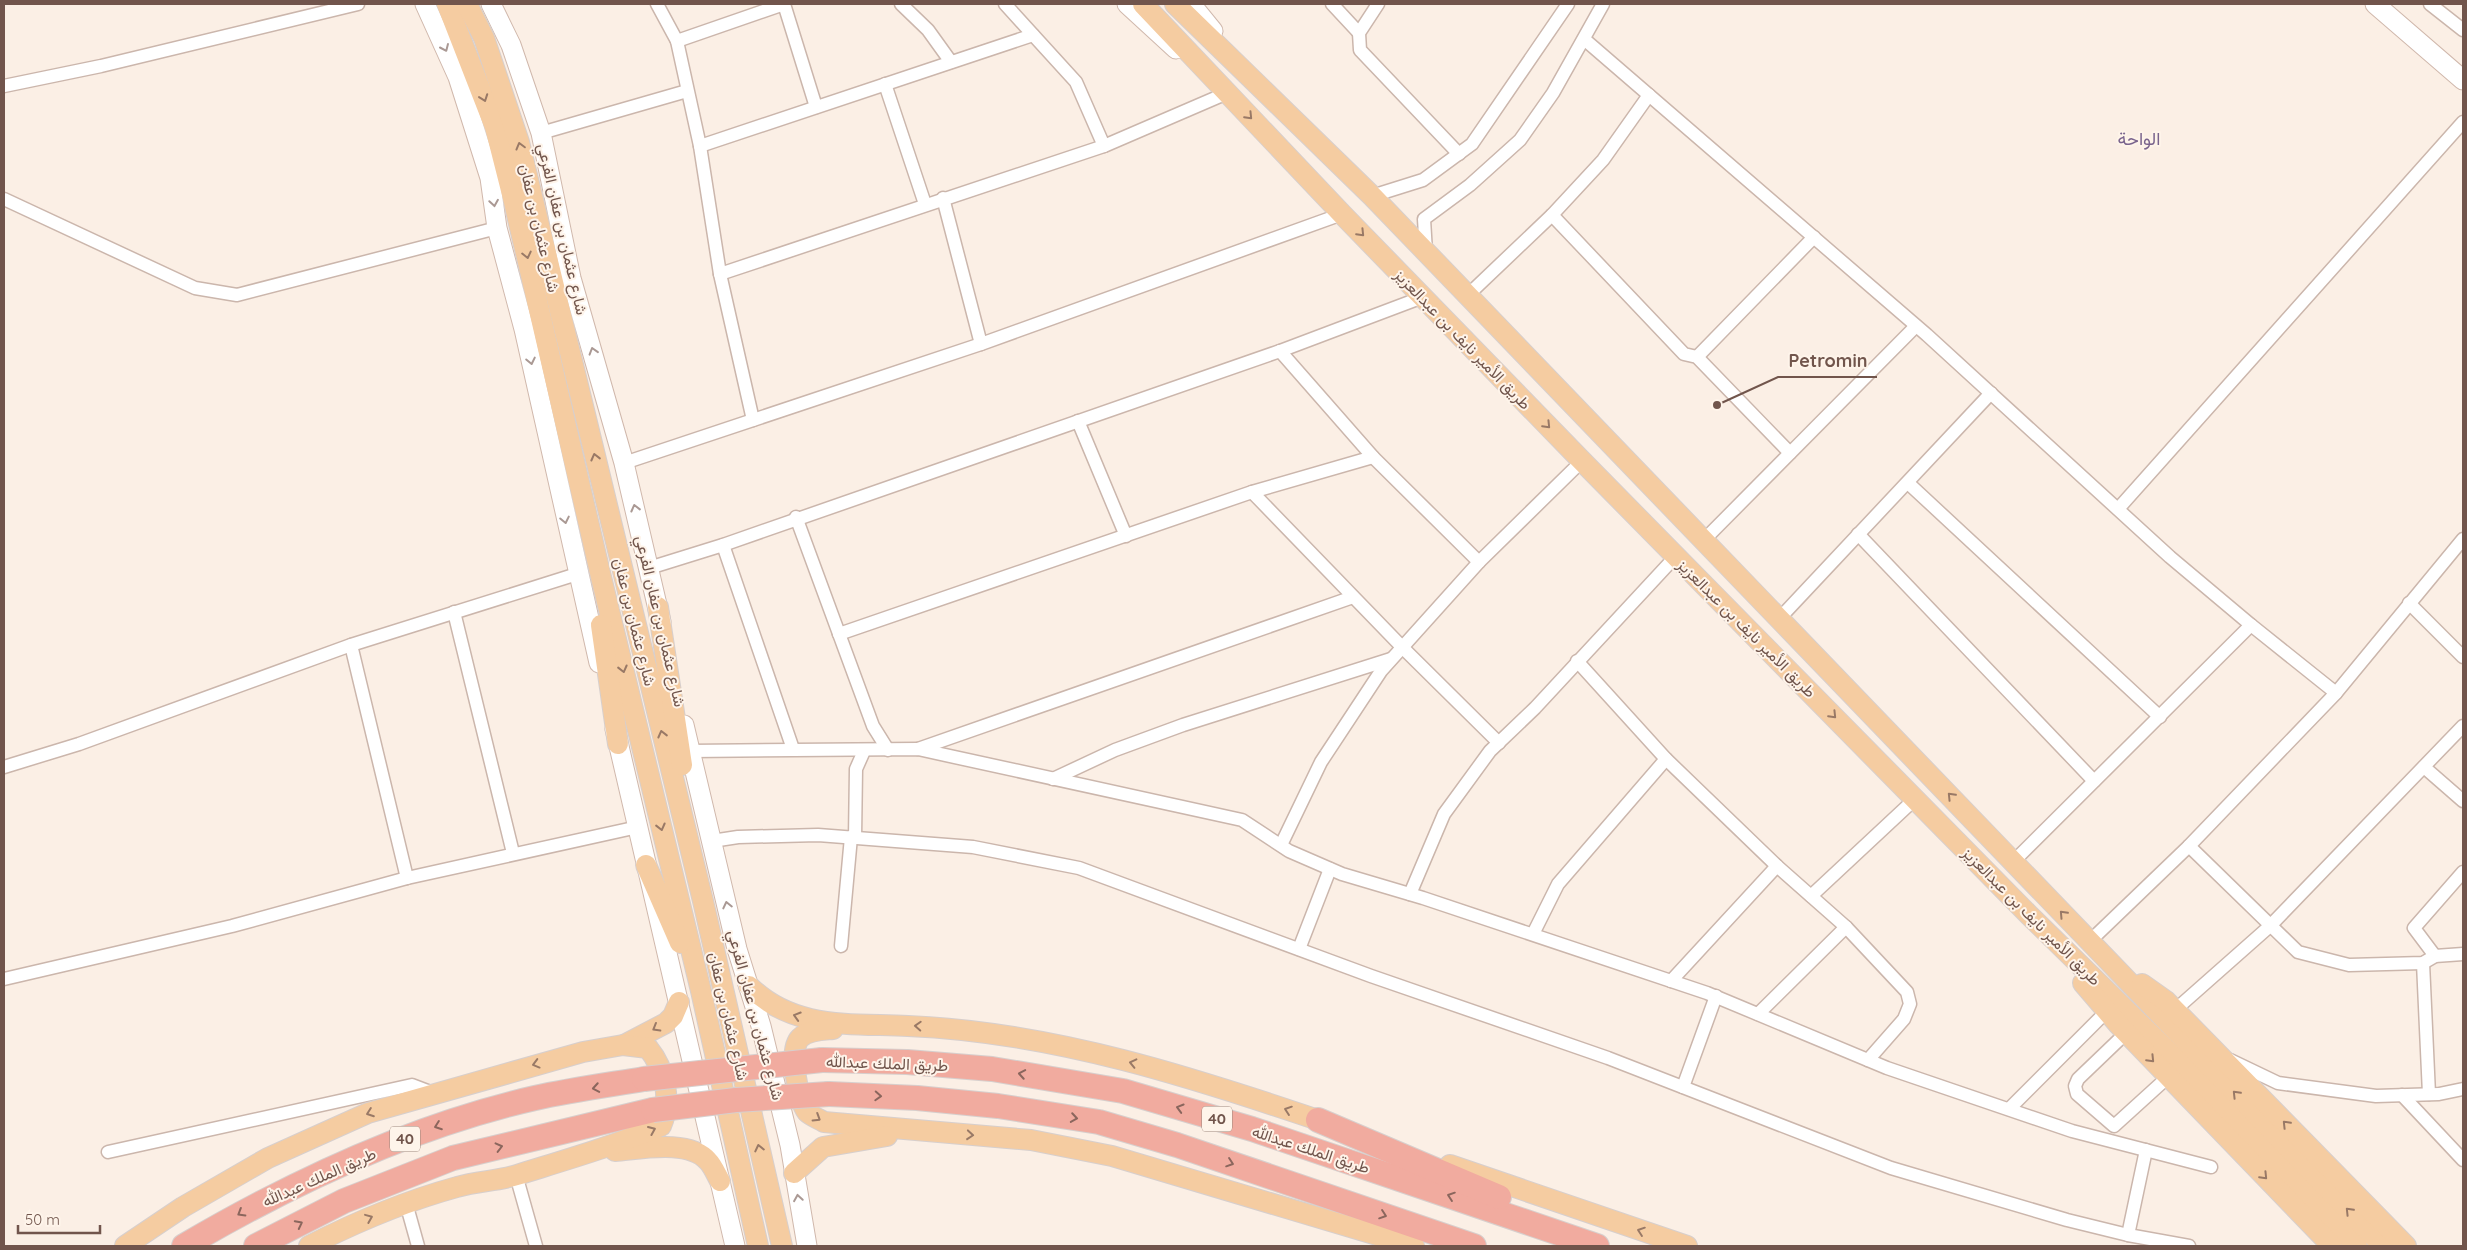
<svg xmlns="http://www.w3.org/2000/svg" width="2467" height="1250" font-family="Quicksand,Vazirmatn,sans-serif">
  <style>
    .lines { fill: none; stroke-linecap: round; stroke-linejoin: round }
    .street-casing { stroke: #cbb6ac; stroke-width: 15 }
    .secondary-casing { stroke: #d0b8ac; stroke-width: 21 }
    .primary-casing { stroke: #d7cfcd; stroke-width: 22 }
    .highway-casing { stroke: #d7cfcd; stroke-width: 26 }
    .street { stroke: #fff; stroke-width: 12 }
    .secondary { stroke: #fff; stroke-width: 19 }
    .primary { stroke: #f5cca1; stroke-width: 20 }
    .highway { stroke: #f1ab9f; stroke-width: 24 }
    .highway-bridge-casing { stroke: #d7cfcd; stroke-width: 26; stroke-linecap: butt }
    .highway-bridge { stroke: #f1ab9f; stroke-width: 24 }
    .oneway { stroke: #aa9994 }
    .oneway2 { stroke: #997966 }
    .oneway3 { stroke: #8b665d }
    .labels { text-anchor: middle; stroke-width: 4; stroke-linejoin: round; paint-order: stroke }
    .shield { fill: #fef4ea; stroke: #9b857b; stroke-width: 1 }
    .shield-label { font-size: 15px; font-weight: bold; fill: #71554c }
    .street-label { font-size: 16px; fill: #71554c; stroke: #fef4ea }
    .neighbourhood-label { font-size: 18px; fill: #7a648d; stroke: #fef4ea }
    .leader { fill: none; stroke: #71554c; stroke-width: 2 }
    .callout-dot { fill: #71554c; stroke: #fef4ea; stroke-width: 2 }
    .callout-label { font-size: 18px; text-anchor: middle; font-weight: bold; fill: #71554c; stroke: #fef4ea; stroke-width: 4; stroke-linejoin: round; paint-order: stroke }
  </style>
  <rect width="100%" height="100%" fill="#fbefe5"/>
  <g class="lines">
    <!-- street casing -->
    <g class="street-casing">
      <g id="street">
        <path d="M657 4 677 41 700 146 720 274 753 420"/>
        <path d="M784 4 816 107"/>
        <path d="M901 4 928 30 951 62"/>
        <path d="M1005 4 1076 82 1104 146"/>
        <path d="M1332 4 1359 33"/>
        <path d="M1378 4 1359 33 1360 50 1459 154"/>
        <path d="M2430 4 2463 30"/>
        <path d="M1584 39 1927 335 2170 557 2251 625 2336 693"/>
        <path d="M677 41 784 4"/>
        <path d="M885 84 925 204"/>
        <path d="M4 86 101 66 358 4"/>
        <path d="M541 133 687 91"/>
        <path d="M700 146 1033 35"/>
        <path d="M1372 196 1423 180 1472 144 1568 4"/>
        <path d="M943 198 981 344"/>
        <path d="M4 199 195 288 237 295 497 228"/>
        <path d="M1552 215 1684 354 1697 357 1790 453"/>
        <path d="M1426 252 1424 219 1470 185 1520 140 1553 93 1603 4"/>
        <path d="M720 274 1104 146 1227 93"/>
        <path d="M1468 295 1552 215 1603 160 1649 95"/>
        <path d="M1280 351 1373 457 1479 562"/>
        <path d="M1697 357 1814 237"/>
        <path d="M1078 421 1126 536"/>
        <path d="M624 463 981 344 1342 214"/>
        <path d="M1908 483 2160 717"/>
        <path d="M1252 492 1403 648 1499 743"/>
        <path d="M2118 509 2463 122"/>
        <path d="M796 517 873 726 888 750"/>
        <path d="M1858 534 2094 781"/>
        <path d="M1702 542 1916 326"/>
        <path d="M723 545 793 749"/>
        <path d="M649 568 723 545 1280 351 1423 297"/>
        <path d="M2409 603 2463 657"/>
        <path d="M454 612 513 853"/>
        <path d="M1778 620 1991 393"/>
        <path d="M839 634 1252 492 1373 457"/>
        <path d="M351 645 407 878"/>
        <path d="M1577 661 1666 759 1777 866 1846 927 1907 992 1910 1004 1904 1019 1868 1060"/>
        <path d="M918 749 1353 597"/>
        <path d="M690 751 918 749 1242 820 1289 851 1342 874 1423 898 1707 993 1887 1068 2072 1131 2211 1167"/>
        <path d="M4 767 79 744 351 645 577 574"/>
        <path d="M2424 767 2463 801"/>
        <path d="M1053 779 1115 750 1183 725 1391 659"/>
        <path d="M855 838 856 769 864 751"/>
        <path d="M712 841 738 837 818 835 973 847 1079 868 1371 976 1608 1058 1891 1168 2067 1220 2128 1235 2189 1246"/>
        <path d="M1281 845 1321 762 1381 671 1479 562 1582 461"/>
        <path d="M2189 846 2298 952 2349 965 2423 963 2435 956 2463 954"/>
        <path d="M2014 861 2251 625"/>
        <path d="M1410 894 1444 814 1490 751 1535 708 1676 556"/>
        <path d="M1811 896 1915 799"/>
        <path d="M1533 934 1558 884 1666 759"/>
        <path d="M2089 942 2189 846 2336 693 2463 539"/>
        <path d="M841 946 851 837"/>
        <path d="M1299 949 1330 869"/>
        <path d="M2435 956 2414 928 2463 872"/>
        <path d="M2423 963 2429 1094"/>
        <path d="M4 979 232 926 407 878 638 827"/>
        <path d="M1671 981 1777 866"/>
        <path d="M2175 1010 2270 926 2463 726"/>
        <path d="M1758 1014 1846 927"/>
        <path d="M2126 1033 2078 1079 2075 1086 2077 1094 2114 1126 2168 1077"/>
        <path d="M2230 1060 2278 1083 2376 1096 2439 1094 2463 1089"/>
        <path d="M1683 1087 1716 996"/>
        <path d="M2402 1095 2463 1160"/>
        <path d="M2009 1109 2107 1011"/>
        <path d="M108 1152 412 1085 433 1093"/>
        <path d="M516 1175 536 1246"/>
        <path d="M406 1203 418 1246"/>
        <path d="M2128 1235 2146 1150"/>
      </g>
    </g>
    <!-- secondary casing -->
    <g class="secondary-casing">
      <g id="secondary">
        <path d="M425 4 458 77 490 178 497 228 524 329 599 663"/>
        <path d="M491 4 511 45 541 133 571 278 624 463 661 622"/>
        <path d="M1127 4 1176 49"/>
        <path d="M1191 4 1213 31"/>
        <path d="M2375 4 2463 80"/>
        <path d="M684 725 737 949 761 1026 790 1145 807 1246"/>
        <path d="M615 729 735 1246"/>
      </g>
    </g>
    <!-- primary casing -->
    <g class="primary-casing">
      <g id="primary">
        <path d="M447 4 495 127 514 202 601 577 701 991 758 1246"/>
        <path d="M467 4 484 38 519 142 703 901 782 1246"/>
        <path d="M1143 4 1342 214 1582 461 2029 915 2181 1064 2357 1246"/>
        <path d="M1175 4 1372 196 2383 1246"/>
        <path d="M658 607 682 765"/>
        <path d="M601 625 618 744"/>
        <path d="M646 865 680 943"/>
        <path d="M2083 983 2118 1024 2332 1246"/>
        <path d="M2142 984 2166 1001 2406 1246"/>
        <path d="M749 986C793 1030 850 1023 908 1026 1054 1032 1195 1078 1333 1125"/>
        <path d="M833 1029C822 1030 808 1030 800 1038 788 1050 798 1100 807 1112 811 1116 819 1119 824 1122L1031 1140 1112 1156 1414 1246"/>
        <path d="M624 1045 666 1023 673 1016 679 1002"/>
        <path d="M615 1151C641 1149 689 1139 708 1161 713 1166 716 1174 720 1181"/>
        <path d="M1450 1165 1687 1246"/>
        <path d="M794 1173 823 1147 887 1136"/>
        <path d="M125 1246 183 1207 268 1158 368 1113 583 1052 623 1045 648 1048C665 1069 672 1100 661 1126 614 1146 565 1160 517 1175 498 1181 477 1181 457 1187 406 1201 356 1222 309 1246"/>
      </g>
    </g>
    <!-- highway casing -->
    <g class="highway-casing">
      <g id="highway">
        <path d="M822 1060 907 1062 992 1069 1123 1091 1252 1129 1597 1246"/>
        <path d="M829 1094 917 1098 998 1106 1099 1122 1177 1145 1474 1246"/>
        <path d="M1318 1120 1499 1197"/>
        <path d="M184 1246C293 1182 411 1126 535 1098 571 1090 608 1085 644 1079"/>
        <path d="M256 1246 344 1201 453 1158 653 1110"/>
      </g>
    </g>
    <!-- street -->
    <use href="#street" class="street"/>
    <!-- secondary -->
    <use href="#secondary" class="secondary"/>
    <!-- primary -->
    <use href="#primary" class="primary"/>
    <!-- highway -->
    <use href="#highway" class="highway"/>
    <!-- highway-bridge casing -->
    <g class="highway-bridge-casing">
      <g id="highway-bridge">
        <path d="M644 1079 822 1060"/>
        <path d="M653 1110 736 1100 829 1094"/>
      </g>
    </g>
    <!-- highway-bridge -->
    <use href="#highway-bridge" class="highway-bridge"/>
  </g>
  <!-- one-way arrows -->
  <defs><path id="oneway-chevron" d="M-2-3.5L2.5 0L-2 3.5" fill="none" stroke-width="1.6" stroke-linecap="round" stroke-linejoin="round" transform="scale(1.25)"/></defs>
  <g class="oneway">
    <use href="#oneway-chevron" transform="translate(445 48) rotate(66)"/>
    <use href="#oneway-chevron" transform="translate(494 203) rotate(81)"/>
    <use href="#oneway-chevron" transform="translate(593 351) rotate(-107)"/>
    <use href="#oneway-chevron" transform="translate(531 361) rotate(78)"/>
    <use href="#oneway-chevron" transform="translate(635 508) rotate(-104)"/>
    <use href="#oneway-chevron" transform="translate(565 520) rotate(78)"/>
    <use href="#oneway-chevron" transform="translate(727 905) rotate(-103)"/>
    <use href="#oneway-chevron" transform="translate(798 1198) rotate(-99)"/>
  </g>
  <g class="oneway2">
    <use href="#oneway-chevron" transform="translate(484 98) rotate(70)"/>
    <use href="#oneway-chevron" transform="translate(1249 116) rotate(46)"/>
    <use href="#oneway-chevron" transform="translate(520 146) rotate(-105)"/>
    <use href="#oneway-chevron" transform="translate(1361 233) rotate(46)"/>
    <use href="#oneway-chevron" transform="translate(527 255) rotate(77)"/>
    <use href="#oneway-chevron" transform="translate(1547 425) rotate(46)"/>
    <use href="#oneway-chevron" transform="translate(595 457) rotate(-104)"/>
    <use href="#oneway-chevron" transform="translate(623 669) rotate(76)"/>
    <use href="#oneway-chevron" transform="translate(1833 715) rotate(46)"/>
    <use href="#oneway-chevron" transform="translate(662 734) rotate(-104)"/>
    <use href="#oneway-chevron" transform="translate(1951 796) rotate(-134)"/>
    <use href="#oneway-chevron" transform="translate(661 827) rotate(76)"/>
    <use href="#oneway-chevron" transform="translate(2063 914) rotate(-133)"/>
    <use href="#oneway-chevron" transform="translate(797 1016) rotate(-163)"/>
    <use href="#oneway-chevron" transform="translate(918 1026) rotate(-177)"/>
    <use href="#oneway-chevron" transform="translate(656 1028) rotate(150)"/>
    <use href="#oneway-chevron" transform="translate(2151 1059) rotate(46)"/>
    <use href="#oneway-chevron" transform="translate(1133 1063) rotate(-167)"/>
    <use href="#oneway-chevron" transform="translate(536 1064) rotate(165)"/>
    <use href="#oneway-chevron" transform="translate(2236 1094) rotate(-134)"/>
    <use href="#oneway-chevron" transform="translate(1288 1110) rotate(-161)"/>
    <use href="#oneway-chevron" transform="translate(370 1113) rotate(160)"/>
    <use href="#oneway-chevron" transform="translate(817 1118) rotate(32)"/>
    <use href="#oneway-chevron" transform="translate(2286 1124) rotate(-134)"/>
    <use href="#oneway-chevron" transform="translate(652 1130) rotate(-23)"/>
    <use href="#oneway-chevron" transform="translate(970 1135) rotate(5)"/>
    <use href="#oneway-chevron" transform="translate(759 1148) rotate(-103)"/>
    <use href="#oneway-chevron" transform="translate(2264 1176) rotate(46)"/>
    <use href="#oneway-chevron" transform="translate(2349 1211) rotate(-134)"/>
    <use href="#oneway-chevron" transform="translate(369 1218) rotate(-22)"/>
    <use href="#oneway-chevron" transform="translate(1641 1231) rotate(-161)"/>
  </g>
  <g class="oneway3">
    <use href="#oneway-chevron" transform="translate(1022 1074) rotate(-170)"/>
    <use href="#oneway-chevron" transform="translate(596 1088) rotate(170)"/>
    <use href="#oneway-chevron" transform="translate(878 1096) rotate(3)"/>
    <use href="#oneway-chevron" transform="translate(1180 1108) rotate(-164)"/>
    <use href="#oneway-chevron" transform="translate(1074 1118) rotate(9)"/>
    <use href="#oneway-chevron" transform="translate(438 1126) rotate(160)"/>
    <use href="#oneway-chevron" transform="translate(499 1147) rotate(-14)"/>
    <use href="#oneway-chevron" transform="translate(1230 1163) rotate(19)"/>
    <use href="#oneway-chevron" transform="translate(1451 1196) rotate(-161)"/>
    <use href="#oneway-chevron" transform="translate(241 1213) rotate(149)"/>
    <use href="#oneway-chevron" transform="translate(1383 1215) rotate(19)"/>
    <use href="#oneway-chevron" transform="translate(299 1224) rotate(-27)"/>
  </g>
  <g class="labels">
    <!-- shield labels -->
    <g class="shield">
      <rect x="1202" y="1106.5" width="30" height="25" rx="4"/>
      <rect x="390" y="1126.5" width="30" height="25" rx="4"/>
    </g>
    <g class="shield-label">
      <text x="1217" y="1124">40</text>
      <text x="405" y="1144">40</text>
    </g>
    <!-- street labels -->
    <g class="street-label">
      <text transform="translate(540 228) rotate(77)" y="6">شارع عثمان بن عفان</text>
      <text transform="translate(563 229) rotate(77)" y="6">شارع عثمان بن عفان الفرعي</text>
      <text transform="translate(1463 339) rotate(46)" y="6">طريق الأمير نايف بن عبدالعزيز</text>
      <text transform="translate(661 621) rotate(77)" y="6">شارع عثمان بن عفان الفرعي</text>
      <text transform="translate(635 622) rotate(76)" y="6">شارع عثمان بن عفان</text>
      <text transform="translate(1747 628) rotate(45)" y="6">طريق الأمير نايف بن عبدالعزيز</text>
      <text transform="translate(2032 916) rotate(45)" y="6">طريق الأمير نايف بن عبدالعزيز</text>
      <text transform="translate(756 1015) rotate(75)" y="6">شارع عثمان بن عفان الفرعي</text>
      <text transform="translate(729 1016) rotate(77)" y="6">شارع عثمان بن عفان</text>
      <text transform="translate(887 1063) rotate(2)" y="6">طريق الملك عبدالله</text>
      <text transform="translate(1311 1149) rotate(18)" y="6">طريق الملك عبدالله</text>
      <text transform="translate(319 1177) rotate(-24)" y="6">طريق الملك عبدالله</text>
    </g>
    <!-- neighbourhood labels -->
    <g class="neighbourhood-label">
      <text x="2139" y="145">الواحة</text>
    </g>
  </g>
  <!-- callouts -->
  <path class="leader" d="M1717 405L1778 377H1877"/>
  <circle class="callout-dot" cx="1717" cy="405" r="5"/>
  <g class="callout-label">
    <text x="1828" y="367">Petromin</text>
  </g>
  <!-- border -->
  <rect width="2467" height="1250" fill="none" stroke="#71554c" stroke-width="10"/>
  <!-- scale -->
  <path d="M18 1225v8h82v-8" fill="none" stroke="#71554c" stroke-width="2.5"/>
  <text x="25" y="1225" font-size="15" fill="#71554c" stroke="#fef4ea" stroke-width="4" paint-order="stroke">50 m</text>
</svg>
